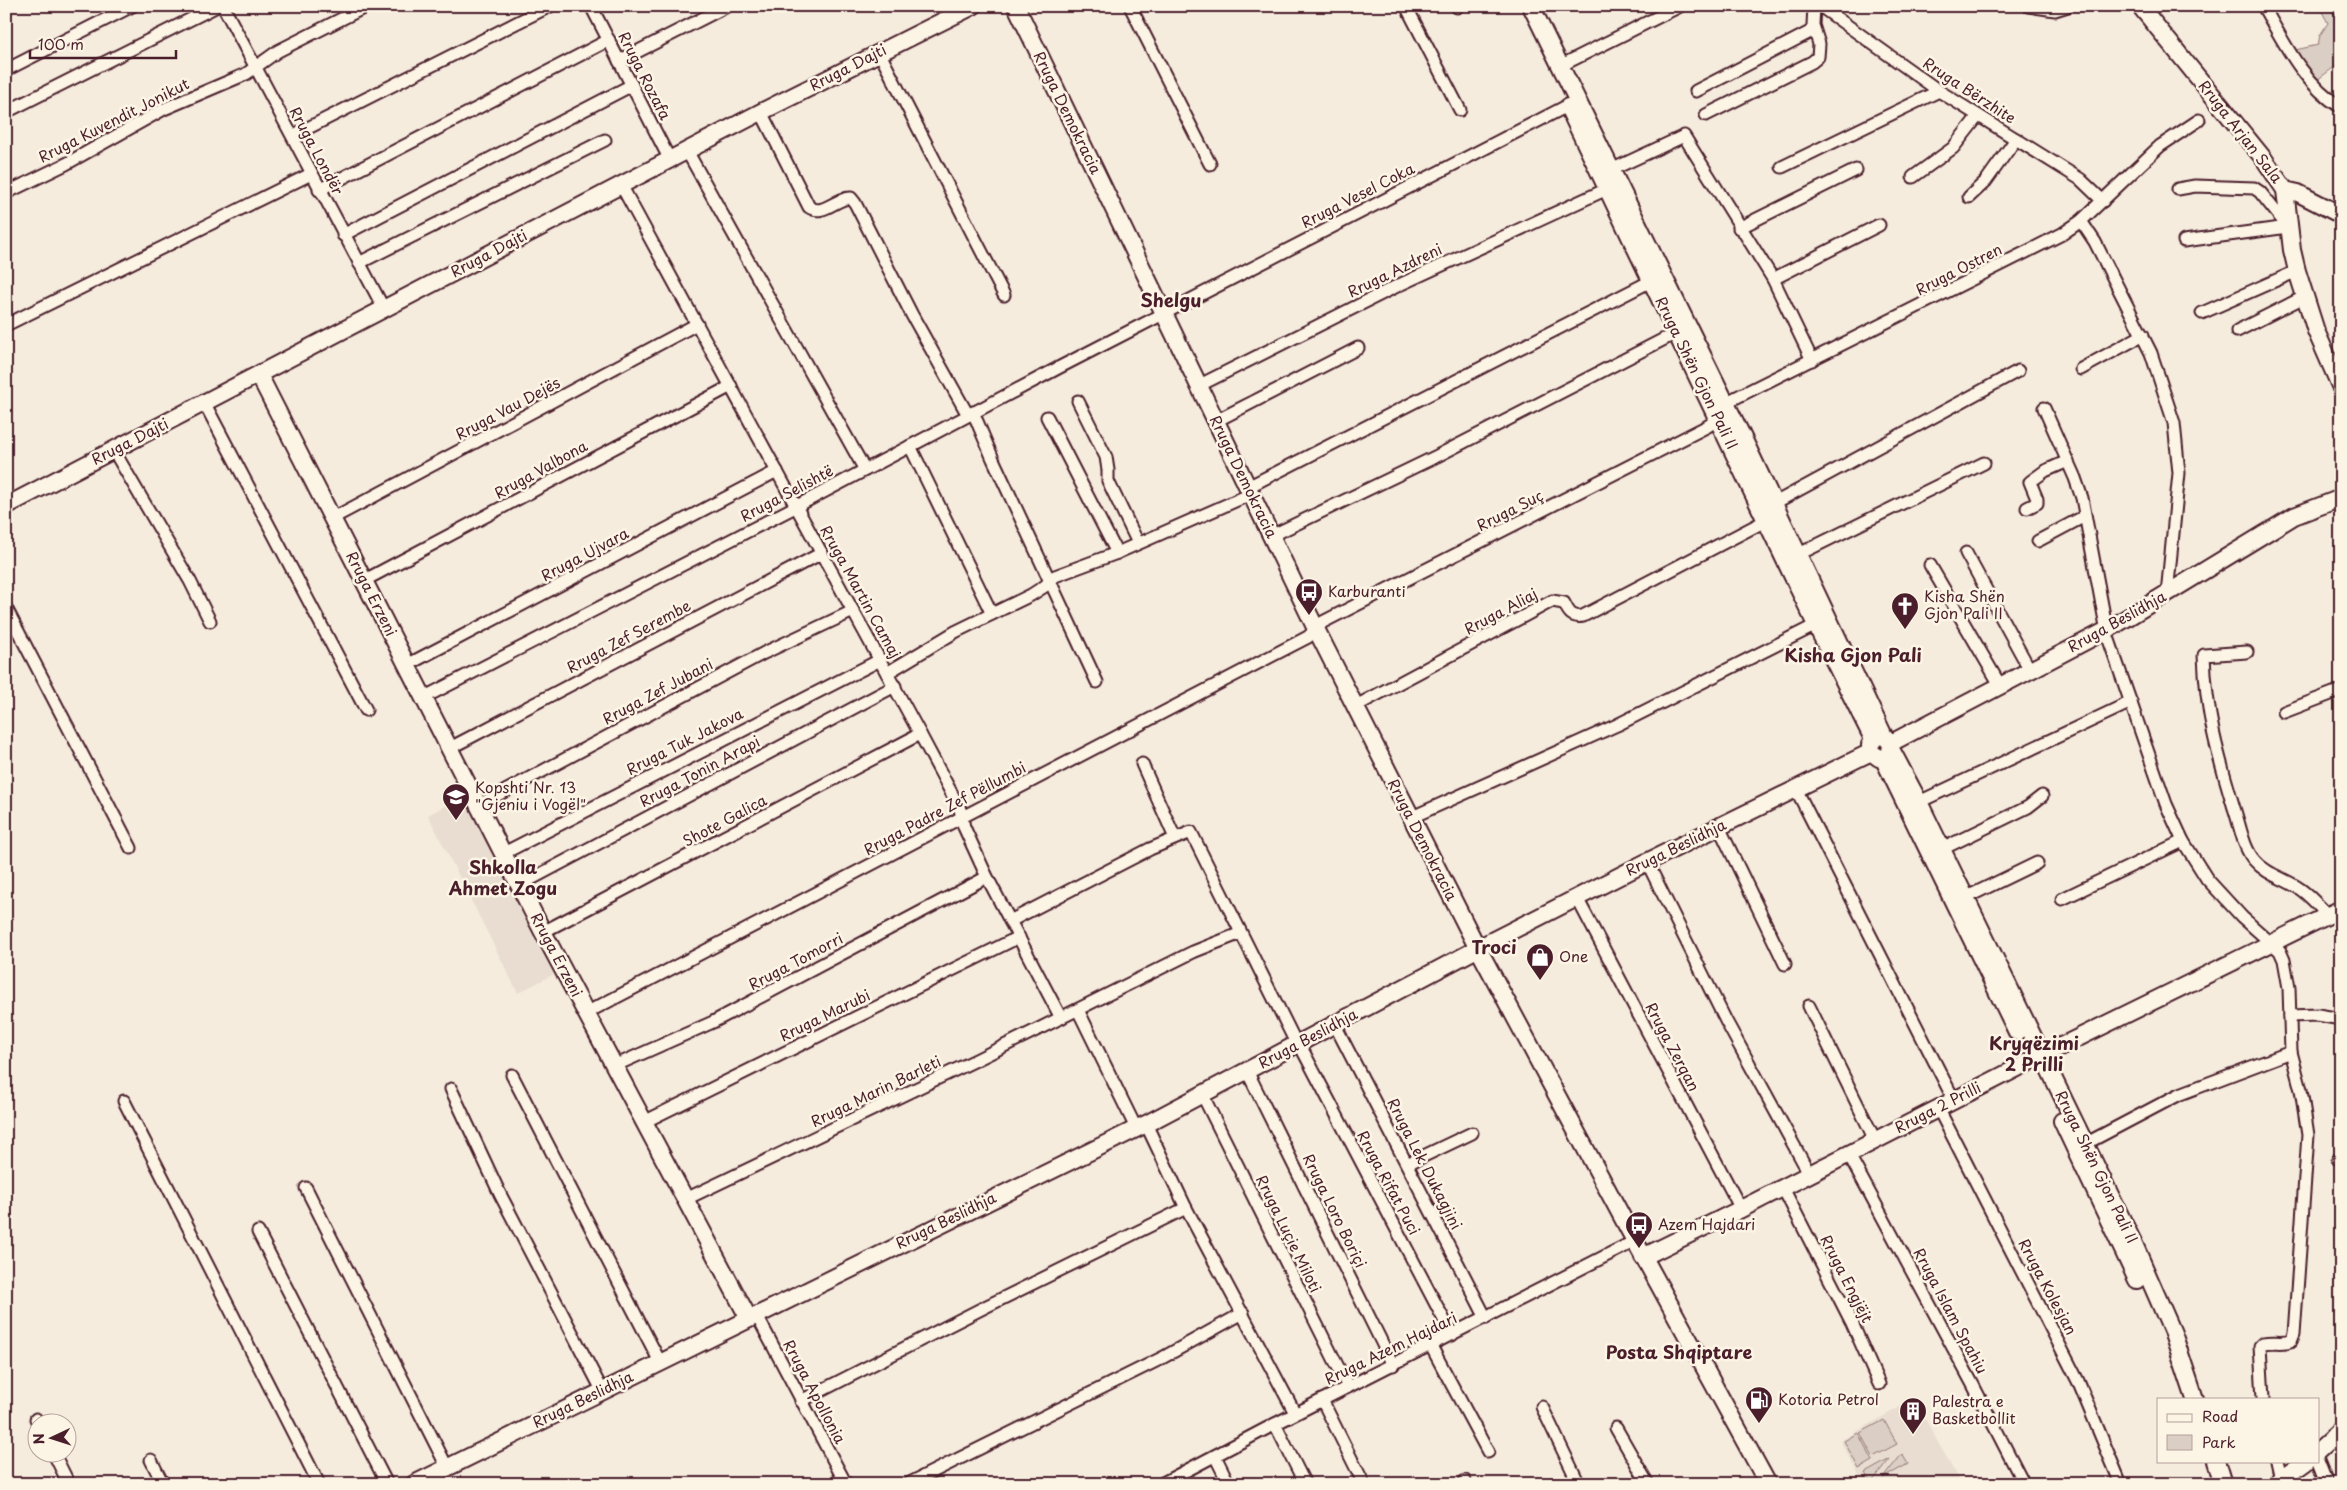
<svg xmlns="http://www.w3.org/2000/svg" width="2347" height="1490" font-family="'Playpen Sans',sans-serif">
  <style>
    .built { fill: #e8ddd0 }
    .green { fill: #dbcec4; stroke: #927678 }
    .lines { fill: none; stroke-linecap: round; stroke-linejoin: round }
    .stream { stroke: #8c6e70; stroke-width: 3 }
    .street-casing { stroke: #4a1f2b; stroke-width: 15 }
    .secondary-casing { stroke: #4a1f2b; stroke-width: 20 }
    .street { stroke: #fcf5e5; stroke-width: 11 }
    .secondary { stroke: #fcf5e5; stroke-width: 16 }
    .labels { text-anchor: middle; stroke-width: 5; stroke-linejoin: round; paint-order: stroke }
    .street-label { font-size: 15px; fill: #4a1f2b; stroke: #fcf5e5 }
    .poi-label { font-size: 15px; fill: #4a1f2b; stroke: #fcf5e5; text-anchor: start }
    .quarter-label { font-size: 18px; font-weight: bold; fill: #4a1f2b; stroke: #fcf5e5 }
  </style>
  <rect width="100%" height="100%" fill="#f5ecde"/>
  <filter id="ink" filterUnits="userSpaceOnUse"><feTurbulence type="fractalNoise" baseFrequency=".02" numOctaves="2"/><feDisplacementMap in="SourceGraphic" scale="10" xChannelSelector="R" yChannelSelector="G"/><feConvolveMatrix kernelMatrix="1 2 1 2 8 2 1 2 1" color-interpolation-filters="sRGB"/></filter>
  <g filter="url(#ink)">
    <!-- built -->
    <g class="built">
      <path d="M454 801 471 803 558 972 518 993 428 815Z"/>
      <path d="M1914 1399 1961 1484H1864L1840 1441Z"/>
    </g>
    <!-- green -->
    <g class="green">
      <path d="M2319 6H2341V62L2317 80 2295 50 2318 45 2320 35 2328 23Z"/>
      <path d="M1884 1420 1897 1444 1873 1457 1860 1433Z"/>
      <path d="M1858 1433 1873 1461 1859 1469 1844 1441Z"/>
      <path d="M1902 1454 1908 1464 1883 1478Z"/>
      <path d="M1890 1459 1871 1483 1865 1473Z"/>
    </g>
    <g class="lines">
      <!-- stream -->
      <path class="stream" d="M2328 6 2341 20"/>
      <!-- street casing -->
      <g class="street-casing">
        <g id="street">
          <path d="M223 6 384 309"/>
          <path d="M591 6 670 160"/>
          <path d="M1130 6 1210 164"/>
          <path d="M1406 6 1460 110"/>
          <path d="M1457 6V7"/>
          <path d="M1820 6 1939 91 2080 179 2103 201"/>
          <path d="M2028 6 2055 10 2068 6"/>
          <path d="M2263 6C2283 41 2305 86 2341 107"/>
          <path d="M879 52 1004 295"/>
          <path d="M619 61 727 6"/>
          <path d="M1560 66 1680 6"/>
          <path d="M6 70 132 6"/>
          <path d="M1696 91 1814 30"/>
          <path d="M6 112 217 6"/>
          <path d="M761 112 809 207C823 217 837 197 851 198L855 203 912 315 968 415"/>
          <path d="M1706 115 1812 62 1818 57 1819 44 1813 25 1814 6"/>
          <path d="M296 134 550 6"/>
          <path d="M687 151 865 470"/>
          <path d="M1782 167 1939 91"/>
          <path d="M1611 170 1684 136 1773 279 1812 360"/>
          <path d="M1913 177 1953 148 1978 116"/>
          <path d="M621 185 920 734 960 809 964 827 987 877 1061 1018"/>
          <path d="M2178 189 2195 186 2254 188 2260 192 2288 227"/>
          <path d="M319 190 609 40"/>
          <path d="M6 193 66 164 164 109 246 74 278 51 367 6"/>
          <path d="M1969 197 1986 181 2016 139"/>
          <path d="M2081 221 2095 242 2151 353 2174 423 2179 473 2167 594"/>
          <path d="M1739 228 1856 170"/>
          <path d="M343 235 632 85"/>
          <path d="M2184 241 2288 227"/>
          <path d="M359 263 605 140"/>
          <path d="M1773 279 1879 225"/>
          <path d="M2202 313 2297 271"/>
          <path d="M6 325 311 174"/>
          <path d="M2237 331 2306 296"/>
          <path d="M2081 369 2143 335"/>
          <path d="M1198 386 1397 286 1607 189"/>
          <path d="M1078 401 1106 457 1108 470V481L1138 543"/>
          <path d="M205 404 366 710"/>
          <path d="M2044 408 2075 478 2082 498 2108 637 2166 804 2183 841 2207 879 2242 917 2280 951 2284 960 2289 988 2291 1052 2301 1090 2308 1135 2294 1334 2291 1341C2283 1344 2273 1341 2263 1343L2260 1346 2263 1399"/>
          <path d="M973 412 993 459 1097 682"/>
          <path d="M1047 417 1117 553"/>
          <path d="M1216 421 1358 348"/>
          <path d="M910 446 992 614"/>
          <path d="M114 451 190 581 210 621"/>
          <path d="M1248 487 1651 281"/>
          <path d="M1773 504 2018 371"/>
          <path d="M2027 508 2037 503V499L2030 482 2045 471 2068 461"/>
          <path d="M333 518 697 324"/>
          <path d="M1271 536 1437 456 1676 333"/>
          <path d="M2038 541 2085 516"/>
          <path d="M1966 553 2030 670"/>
          <path d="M1797 555 1984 463"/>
          <path d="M1930 565 2000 685"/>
          <path d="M365 580 731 386"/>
          <path d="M6 608 131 848"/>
          <path d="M2247 652 2204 655C2206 714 2217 752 2234 808 2240 825 2243 848 2255 861 2266 874 2283 878 2297 887 2309 894 2318 906 2328 915"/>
          <path d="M407 665 777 471"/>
          <path d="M887 673 955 632 1031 595 1045 586 1055 576 1117 553 1251 494"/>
          <path d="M423 698 797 506 1060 367 1567 106"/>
          <path d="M1354 707 1552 601 1564 603C1569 613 1572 618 1583 616L1765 521"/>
          <path d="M2284 712 2341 690"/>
          <path d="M450 748 822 553"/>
          <path d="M1142 764 1175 838"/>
          <path d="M1796 789 1954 1100"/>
          <path d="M1919 802 2131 702"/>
          <path d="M479 805 764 653 853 611"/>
          <path d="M1410 818 1617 725 1816 625"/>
          <path d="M1719 827 1785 964"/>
          <path d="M1942 849 2028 807 2042 796"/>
          <path d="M504 853 880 660"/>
          <path d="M1647 862 1726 1021 1809 1173"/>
          <path d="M520 885 895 686"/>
          <path d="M1577 898 1741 1209"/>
          <path d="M1965 898 2037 863"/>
          <path d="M2062 899 2183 841"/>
          <path d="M1010 921 1150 849 1191 832 1294 1039 1302 1049 1452 1335"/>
          <path d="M543 932 920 734"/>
          <path d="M1809 1006 1875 1140"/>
          <path d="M1078 1010 1136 1128"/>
          <path d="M586 1013 1308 637 1323 622 1708 426 1718 419 1725 403 2062 234 2081 221 2160 146 2199 120"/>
          <path d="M2290 1016 2318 1015 2341 1019"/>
          <path d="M1335 1025 1486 1318"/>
          <path d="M614 1066 713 1022 987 877"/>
          <path d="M1247 1071 1393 1365"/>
          <path d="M512 1075 660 1362"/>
          <path d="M451 1089 500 1194 602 1390"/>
          <path d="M1202 1094 1348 1387"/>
          <path d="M124 1101 319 1484"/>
          <path d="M1938 1108 2078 1381 2121 1484"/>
          <path d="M646 1121 1019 937"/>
          <path d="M1146 1124 1186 1208 1295 1413"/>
          <path d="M2085 1144 2180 1094 2291 1052"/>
          <path d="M1848 1153 1972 1383 2024 1484"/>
          <path d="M2338 1159H2341"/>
          <path d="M1407 1164 1472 1133"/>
          <path d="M306 1188 447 1467"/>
          <path d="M1783 1188 1852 1323 1879 1384"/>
          <path d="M686 1199 976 1060 1193 952 1241 933"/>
          <path d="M258 1232 387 1484"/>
          <path d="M756 1314 846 1484"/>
          <path d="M1431 1346 1488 1452"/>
          <path d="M1322 1400 1364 1484"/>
          <path d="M801 1401 985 1307 1186 1208"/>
          <path d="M1542 1407 1579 1484"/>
          <path d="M36 1419 38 1422"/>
          <path d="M1275 1424 1305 1484"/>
          <path d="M1616 1428 1648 1484"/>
          <path d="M53 1452 69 1484"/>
          <path d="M1215 1456 1229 1484"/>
          <path d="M151 1460 163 1484"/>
          <path d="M2277 1461 2281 1479"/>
          <path d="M2318 1461 2327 1484"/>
          <path d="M1465 1481 1466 1484"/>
          <path d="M908 1484 1162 1358 1243 1313"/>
          <path d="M1161 1484 1275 1424 1635 1241"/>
        </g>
      </g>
      <!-- secondary casing -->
      <g class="secondary-casing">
        <g id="secondary">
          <path d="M1016 6 1316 629 1476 945"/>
          <path d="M1531 6 1743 438 1884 736 1891 743 1890 753 1886 757 1879 758 1871 752 1870 745 1876 737 1884 736"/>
          <path d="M2140 6 2264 159 2285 190 2292 250 2297 271 2316 331 2341 388"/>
          <path d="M1568 107 1816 625 1873 739"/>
          <path d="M2285 190 2298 193 2341 215"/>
          <path d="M259 375 543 932 748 1317"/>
          <path d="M6 506 761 112 973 6"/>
          <path d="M1891 743 2107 630 2294 516 2341 498"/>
          <path d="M1892 751 1919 802 2134 1244 2173 1333 2195 1399"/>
          <path d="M1885 762 2017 1032"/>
          <path d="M1482 946 1647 862 1871 752"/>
          <path d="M1480 952 1635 1241 1768 1484"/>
          <path d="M2062 1121 2137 1280"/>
          <path d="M1643 1257 1741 1209 2041 1056 2341 909"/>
          <path d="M2318 1451 2341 1430"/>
          <path d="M2216 1461 2223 1484"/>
          <path d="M414 1484 1146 1124 1475 950"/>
          <path d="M2274 1484 2306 1461"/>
        </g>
      </g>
      <!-- street -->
      <use href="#street" class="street"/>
      <!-- secondary -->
      <use href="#secondary" class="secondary"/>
    </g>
  </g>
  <!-- icons -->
  <defs>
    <g id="bus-pin" transform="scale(1.4375)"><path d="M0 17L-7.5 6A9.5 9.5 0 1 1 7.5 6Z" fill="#4a1f2b" stroke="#fcf5e5"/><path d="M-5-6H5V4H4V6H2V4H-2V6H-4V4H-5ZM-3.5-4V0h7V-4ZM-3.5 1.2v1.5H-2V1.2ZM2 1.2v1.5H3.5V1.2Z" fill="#fff"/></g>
    <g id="church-pin" transform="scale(1.4375)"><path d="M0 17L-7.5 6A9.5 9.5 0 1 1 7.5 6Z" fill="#4a1f2b" stroke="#fcf5e5"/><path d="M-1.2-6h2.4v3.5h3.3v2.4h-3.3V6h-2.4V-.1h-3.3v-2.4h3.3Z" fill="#fff"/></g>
    <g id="school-pin" transform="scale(1.4375)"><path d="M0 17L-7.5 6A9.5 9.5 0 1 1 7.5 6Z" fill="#4a1f2b" stroke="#fcf5e5"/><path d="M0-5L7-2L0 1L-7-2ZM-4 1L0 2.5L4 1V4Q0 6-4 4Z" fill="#fff"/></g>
    <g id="shop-pin" transform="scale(1.4375)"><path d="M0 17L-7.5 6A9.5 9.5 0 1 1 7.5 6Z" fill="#4a1f2b" stroke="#fcf5e5"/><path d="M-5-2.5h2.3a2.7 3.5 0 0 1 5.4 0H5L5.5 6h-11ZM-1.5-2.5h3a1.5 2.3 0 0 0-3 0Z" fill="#fff"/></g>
    <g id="fuel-pin" transform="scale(1.4375)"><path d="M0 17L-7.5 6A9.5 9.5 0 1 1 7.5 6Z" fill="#4a1f2b" stroke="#fcf5e5"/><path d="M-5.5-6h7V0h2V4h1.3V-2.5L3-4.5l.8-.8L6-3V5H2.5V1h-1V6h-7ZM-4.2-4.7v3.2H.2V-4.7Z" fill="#fff"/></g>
    <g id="building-pin" transform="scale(1.4375)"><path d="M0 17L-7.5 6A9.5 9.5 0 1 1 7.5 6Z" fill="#4a1f2b" stroke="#fcf5e5"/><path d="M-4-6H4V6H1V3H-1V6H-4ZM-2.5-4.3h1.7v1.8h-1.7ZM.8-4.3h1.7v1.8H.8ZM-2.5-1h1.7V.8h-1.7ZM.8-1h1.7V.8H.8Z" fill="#fff"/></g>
  </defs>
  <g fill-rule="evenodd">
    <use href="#bus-pin" x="1309" y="592"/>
    <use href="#church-pin" x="1905" y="606"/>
    <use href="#school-pin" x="456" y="797"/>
    <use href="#shop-pin" x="1540" y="957"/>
    <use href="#bus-pin" x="1639" y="1225"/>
    <use href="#fuel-pin" x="1759" y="1400"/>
    <use href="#building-pin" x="1913" y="1411"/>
  </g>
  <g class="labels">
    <!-- street labels -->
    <g class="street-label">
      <text transform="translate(848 68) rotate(-27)" y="5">Rruga Dajti</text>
      <text transform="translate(644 76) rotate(63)" y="5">Rruga Rozafa</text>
      <text transform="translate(1969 91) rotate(33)" y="5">Rruga Bërzhite</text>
      <text transform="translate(1067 113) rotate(64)" y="5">Rruga Demokracia</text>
      <text transform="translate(114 121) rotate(-27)" y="5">Rruga Kuvendit Jonikut</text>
      <text transform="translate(2240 132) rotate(52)" y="5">Rruga Arjan Sala</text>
      <text transform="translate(316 151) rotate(62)" y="5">Rruga Londër</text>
      <text transform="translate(1358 196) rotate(-27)" y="5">Rruga Vesel Coka</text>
      <text transform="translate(489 254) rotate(-28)" y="5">Rruga Dajti</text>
      <text transform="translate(1959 270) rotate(-27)" y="5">Rruga Ostren</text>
      <text transform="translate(1395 271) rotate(-26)" y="5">Rruga Azdreni</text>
      <text transform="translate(1696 373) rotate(64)" y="5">Rruga Shën Gjon Pali II</text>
      <text transform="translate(508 409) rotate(-28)" y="5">Rruga Vau Dejës</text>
      <text transform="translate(130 442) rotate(-27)" y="5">Rruga Dajti</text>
      <text transform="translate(541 470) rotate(-29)" y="5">Rruga Valbona</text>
      <text transform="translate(1243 477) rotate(64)" y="5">Rruga Demokracia</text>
      <text transform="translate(787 494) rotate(-28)" y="5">Rruga Selishtë</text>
      <text transform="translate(1510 511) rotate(-27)" y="5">Rruga Suç</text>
      <text transform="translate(585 555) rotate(-28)" y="5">Rruga Ujvara</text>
      <text transform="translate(860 592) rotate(61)" y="5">Rruga Martin Camaj</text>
      <text transform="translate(371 594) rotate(63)" y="5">Rruga Erzeni</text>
      <text transform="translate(1501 612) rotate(-28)" y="5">Rruga Aliaj</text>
      <text transform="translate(2117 622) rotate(-29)" y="5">Rruga Beslidhja</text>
      <text transform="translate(629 637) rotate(-28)" y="5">Rruga Zef Serembe</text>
      <text transform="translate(658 692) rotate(-28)" y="5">Rruga Zef Jubani</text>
      <text transform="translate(685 742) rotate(-27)" y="5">Rruga Tuk Jakova</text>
      <text transform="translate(700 772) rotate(-28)" y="5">Rruga Tonin Arapi</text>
      <text transform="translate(945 809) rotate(-28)" y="5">Rruga Padre Zef Pëllumbi</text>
      <text transform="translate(725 821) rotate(-28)" y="5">Shote Galica</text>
      <text transform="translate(1422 840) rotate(63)" y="5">Rruga Demokracia</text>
      <text transform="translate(1676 848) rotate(-26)" y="5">Rruga Beslidhja</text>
      <text transform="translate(556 955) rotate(62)" y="5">Rruga Erzeni</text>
      <text transform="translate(796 962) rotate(-28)" y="5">Rruga Tomorri</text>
      <text transform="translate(825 1016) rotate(-26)" y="5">Rruga Marubi</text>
      <text transform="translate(1308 1039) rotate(-28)" y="5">Rruga Beslidhja</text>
      <text transform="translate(1672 1047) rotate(62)" y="5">Rruga Zerqan</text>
      <text transform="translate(876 1092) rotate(-26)" y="5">Rruga Marin Barleti</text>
      <text transform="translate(1938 1108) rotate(-27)" y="5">Rruga 2 Prilli</text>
      <text transform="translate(1424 1164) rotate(63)" y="5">Rruga Lek Dukagjini</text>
      <text transform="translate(2096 1167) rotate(64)" y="5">Rruga Shën Gjon Pali II</text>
      <text transform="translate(1388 1183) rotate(62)" y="5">Rruga Rifat Puci</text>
      <text transform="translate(1334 1211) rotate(64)" y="5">Rruga Loro Boriçi</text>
      <text transform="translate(946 1221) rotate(-26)" y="5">Rruga Beslidhja</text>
      <text transform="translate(1288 1234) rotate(64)" y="5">Rruga Luçie Miloti</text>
      <text transform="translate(1846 1279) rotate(63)" y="5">Rruga Engjëjt</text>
      <text transform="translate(2047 1287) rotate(62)" y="5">Rruga Kolesjan</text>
      <text transform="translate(1950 1311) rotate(62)" y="5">Rruga Islam Spahiu</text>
      <text transform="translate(1391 1349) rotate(-26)" y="5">Rruga Azem Hajdari</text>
      <text transform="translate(814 1392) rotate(62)" y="5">Rruga Apollonia</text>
      <text transform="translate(583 1400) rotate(-26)" y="5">Rruga Beslidhja</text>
    </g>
    <!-- poi labels -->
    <g class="poi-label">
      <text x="1328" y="597">Karburanti</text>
      <text x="1924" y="602">Kisha Shën<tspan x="1924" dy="17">Gjon Pali II</tspan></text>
      <text x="475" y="793">Kopshti Nr. 13<tspan x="475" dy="17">"Gjeniu i Vogël"</tspan></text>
      <text x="1559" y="962">One</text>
      <text x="1658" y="1230">Azem Hajdari</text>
      <text x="1778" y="1405">Kotoria Petrol</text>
      <text x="1932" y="1407">Palestra e<tspan x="1932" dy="17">Basketbollit</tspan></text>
    </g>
    <!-- quarter labels -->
    <g class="quarter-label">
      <text x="1171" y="307">Shelgu</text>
      <text x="1853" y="662">Kisha Gjon Pali</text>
      <text x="503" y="874">Shkolla<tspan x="503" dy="21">Ahmet Zogu</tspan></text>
      <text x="1494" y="954">Troci</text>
      <text x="2034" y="1050">Kryqëzimi<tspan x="2034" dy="21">2 Prilli</tspan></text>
      <text x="1679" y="1359">Posta Shqiptare</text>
    </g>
  </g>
  <!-- margin -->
  <rect width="2347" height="1490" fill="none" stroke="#fcf5e5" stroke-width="25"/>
  <rect x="12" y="12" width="2322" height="1465" fill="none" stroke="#4a1f2b" stroke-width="2" filter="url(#ink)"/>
  <!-- legend -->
  <rect x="2157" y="1398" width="162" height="65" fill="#fcf5e5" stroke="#b59f9b"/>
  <rect x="2167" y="1414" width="25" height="8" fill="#fcf5e5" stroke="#b59f9b"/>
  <text x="2202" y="1422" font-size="15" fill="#4a1f2b">Road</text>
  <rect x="2167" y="1435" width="25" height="15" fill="#dbcec4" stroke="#b59f9b"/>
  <text x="2202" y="1448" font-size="15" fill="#4a1f2b">Park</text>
  <!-- north arrow -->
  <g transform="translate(52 1438) rotate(266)"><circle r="24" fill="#fcf5e5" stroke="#b59f9b"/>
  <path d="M0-4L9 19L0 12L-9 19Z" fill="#4a1f2b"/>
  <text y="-8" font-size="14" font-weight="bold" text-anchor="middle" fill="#4a1f2b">N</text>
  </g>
  <!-- scale -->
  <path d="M30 50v8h146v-8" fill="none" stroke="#4a1f2b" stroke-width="2.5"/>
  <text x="38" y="50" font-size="15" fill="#4a1f2b" stroke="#fcf5e5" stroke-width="4" paint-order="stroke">100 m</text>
</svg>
